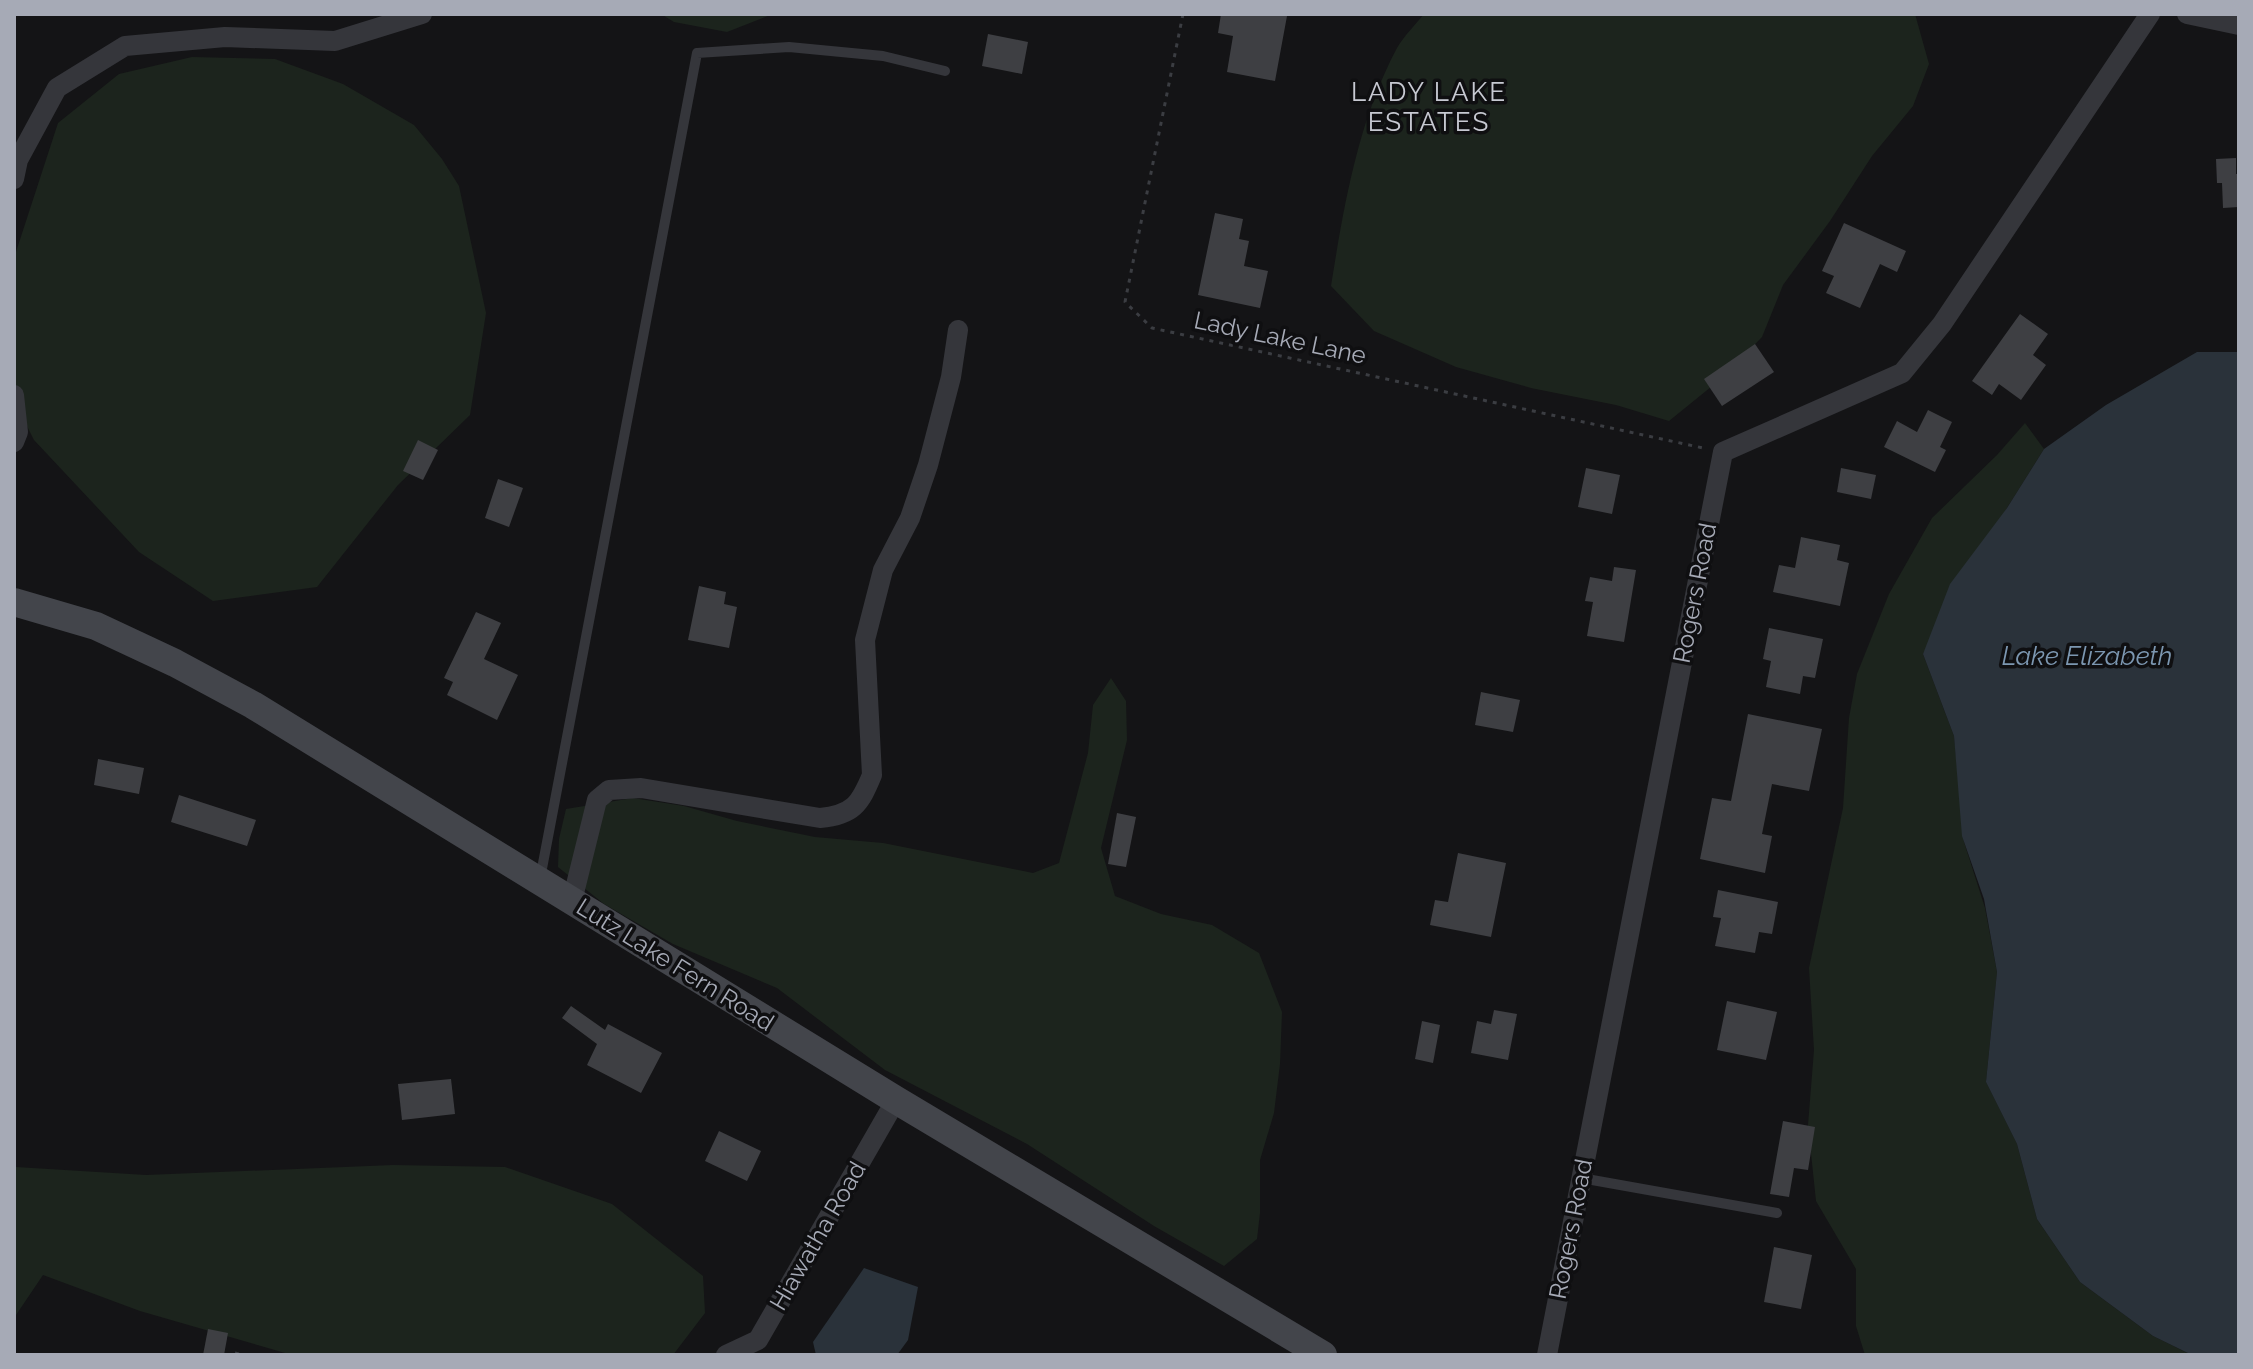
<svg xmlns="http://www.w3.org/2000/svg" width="2253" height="1369" font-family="Raleway,sans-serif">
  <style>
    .green { fill: #1c241d }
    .water { fill: #2a323a }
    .building { fill: #3e3f43 }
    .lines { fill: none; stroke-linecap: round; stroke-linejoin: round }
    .path { stroke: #3b3d42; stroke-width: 3; stroke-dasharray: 4 6; stroke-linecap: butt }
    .service { stroke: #35363b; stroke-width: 10 }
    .minor { stroke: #35363b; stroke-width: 20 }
    .secondary { stroke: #43454b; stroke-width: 28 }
    .labels { text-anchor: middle; stroke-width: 7; stroke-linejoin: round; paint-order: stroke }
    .street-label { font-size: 24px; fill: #a6aab6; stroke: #0f0f11 }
    .neighbourhood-label { font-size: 26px; letter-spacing: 2px; fill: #c7c9d2; stroke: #0f0f11 }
    .water-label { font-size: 26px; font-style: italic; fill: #7c97b1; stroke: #0f0f11 }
  </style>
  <rect width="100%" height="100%" fill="#141416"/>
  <!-- green -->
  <g class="green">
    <path d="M661 14H773L727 32 674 22Z"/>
    <path d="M1424 14H1915L1929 64 1913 106 1872 156 1830 221 1783 285 1762 337 1722 378 1669 421 1616 405 1531 388 1456 367 1374 331 1331 286C1344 205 1358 121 1397 48 1404 36 1415 25 1424 14Z"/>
    <path d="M192 57 275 59 343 84 414 125 442 159 459 186 486 313 470 415 398 485 317 587 213 601 139 552 34 440 14 400V258L58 123 119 74Z"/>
    <path d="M2025 423 2044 449 2007 508 1923 654 1954 736 1964 842 1985 908 1997 972 1986 1082 2017 1144 2037 1219 2080 1282 2153 1336 2192 1355H1865L1856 1326V1269L1816 1201 1808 1125 1814 1050 1809 968 1843 808 1849 718 1857 674 1889 594 1932 518 1997 455Z"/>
    <path d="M1111 678 1126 701 1127 740 1101 848 1115 896 1161 914 1212 925 1259 953 1282 1012 1280 1064 1274 1113 1260 1160V1213L1257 1239 1224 1266 1154 1226 1027 1144 885 1070 777 988 673 944 604 904 558 867 559 839 566 809 633 798 684 806 737 821 815 837 883 843 1033 873 1059 863 1088 753 1093 705Z"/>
    <path d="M393 1165 505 1167 612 1204 703 1276 705 1313 673 1355H292L140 1311 43 1275 14 1318 16 1167 146 1175Z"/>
  </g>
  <!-- water -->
  <g class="water">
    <path d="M2197 352H2239V1355H2192L2153 1336 2080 1282 2037 1219 2017 1144 1986 1082 1997 972 1984 899 1962 836 1954 736 1923 654 1950 584 2007 508 2044 449 2106 405Z"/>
    <path d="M864 1268 918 1287 908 1340 897 1355H816L813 1342Z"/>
  </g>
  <!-- building -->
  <g class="building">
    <path d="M1221 14 1287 16 1275 81 1227 72 1233 36 1218 33Z"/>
    <path d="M988 34 1028 42 1022 74 982 66Z"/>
    <path d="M2236 158V174H2239V207L2223 208 2222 183H2217L2216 159Z"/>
    <path d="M1215 213 1243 219 1239 239 1249 241 1244 266 1268 271 1260 308 1198 295Z"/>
    <path d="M1844 223 1906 251 1897 272 1880 264 1860 308 1826 293 1834 276 1822 271Z"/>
    <path d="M2020 314 2048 334 2033 355 2046 365 2021 400 1999 384 1992 395 1972 381Z"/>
    <path d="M1755 344 1774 372 1722 406 1704 379Z"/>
    <path d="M1928 410 1952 422 1940 447 1946 450 1935 472 1884 447 1897 421 1917 432Z"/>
    <path d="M418 440 438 450 423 480 403 471Z"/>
    <path d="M1586 468 1620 475 1612 514 1578 507Z"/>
    <path d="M1841 468 1876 475 1871 499 1837 492Z"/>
    <path d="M498 479 523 488 509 527 485 518Z"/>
    <path d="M1801 537 1840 545 1837 560 1849 563 1840 606 1773 592 1779 565 1795 568Z"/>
    <path d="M1614 567 1636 570 1624 642 1587 636 1593 602 1585 601 1590 577 1612 581Z"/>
    <path d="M699 586 726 592 724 604 737 607 729 648 688 640Z"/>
    <path d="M476 612 501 623 484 659 518 675 497 720 447 695 453 682 444 678Z"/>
    <path d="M1769 628 1823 639 1815 678 1803 676 1800 694 1766 687 1771 661 1763 659Z"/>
    <path d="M1481 692 1520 700 1513 732 1475 725Z"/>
    <path d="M1748 714 1822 729 1809 791 1772 784 1762 834 1772 836 1765 873 1700 859 1712 798 1731 801Z"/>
    <path d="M98 759 144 768 139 794 94 785Z"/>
    <path d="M179 795 256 820 247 846 171 822Z"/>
    <path d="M1117 813 1136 817 1126 867 1108 864Z"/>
    <path d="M1458 853 1506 863 1491 937 1430 925 1435 900 1448 902Z"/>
    <path d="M1718 890 1778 902 1772 934 1759 932 1755 953 1715 946 1721 918 1713 917Z"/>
    <path d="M1727 1001 1777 1012 1766 1060 1717 1050Z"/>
    <path d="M571 1006 605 1030 608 1024 662 1053 641 1093 587 1065 597 1044 562 1018Z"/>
    <path d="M1494 1010 1517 1014 1508 1060 1471 1053 1477 1021 1491 1024Z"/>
    <path d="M1422 1021 1440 1025 1433 1063 1415 1059Z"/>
    <path d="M451 1079 455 1114 402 1120 398 1084Z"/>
    <path d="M1783 1121 1815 1127 1808 1170 1794 1168 1789 1197 1770 1194Z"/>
    <path d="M719 1131 761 1151 747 1181 705 1161Z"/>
    <path d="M1774 1247 1812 1255 1801 1309 1764 1302Z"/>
    <path d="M208 1329 228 1333 224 1355H203Z"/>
  </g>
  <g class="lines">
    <!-- path -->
    <g class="path">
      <path d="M1183 14 1125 302 1152 328 1703 448"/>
      <path d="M235 1353 244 1355"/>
    </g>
    <!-- service -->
    <g class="service">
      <path d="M540 879 697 53 789 47 883 56 945 71"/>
      <path d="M1581 1178 1777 1213"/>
    </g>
    <!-- minor -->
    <g class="minor">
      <path d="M2187 14 2239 25"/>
      <path d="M14 179 18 160 57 88 125 46 225 37 335 41 422 14"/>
      <path d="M14 395 18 432 14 442"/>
      <path d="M572 901 597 800 609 790 641 788 820 818C853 815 860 804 872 775L865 640 883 570 910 518 928 465 951 377 958 330"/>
      <path d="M726 1355 758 1340 896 1100"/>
      <path d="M1547 1355 1723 452 1902 373 1942 324 2150 14"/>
    </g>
    <!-- secondary -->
    <path class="secondary" d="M14 602 96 626 175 663 253 705 896 1100 1323 1355"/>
  </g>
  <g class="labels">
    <!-- street labels -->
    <g class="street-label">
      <text transform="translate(1280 338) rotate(12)" y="8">Lady Lake Lane</text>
      <text transform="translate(1695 593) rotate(-79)" y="8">Rogers Road</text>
      <text transform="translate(675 965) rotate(32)" y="8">Lutz Lake Fern Road</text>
      <text transform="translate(1571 1229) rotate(-79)" y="8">Rogers Road</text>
      <text transform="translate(818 1236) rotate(-60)" y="8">Hiawatha Road</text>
    </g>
    <!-- neighbourhood labels -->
    <g class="neighbourhood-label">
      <text x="1429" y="101">LADY LAKE<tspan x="1429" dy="30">ESTATES</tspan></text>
    </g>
    <!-- water labels -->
    <g class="water-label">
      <text x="2087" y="665">Lake Elizabeth</text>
    </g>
  </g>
  <!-- border -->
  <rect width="2253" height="1369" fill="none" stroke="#a6aab6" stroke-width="32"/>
</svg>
